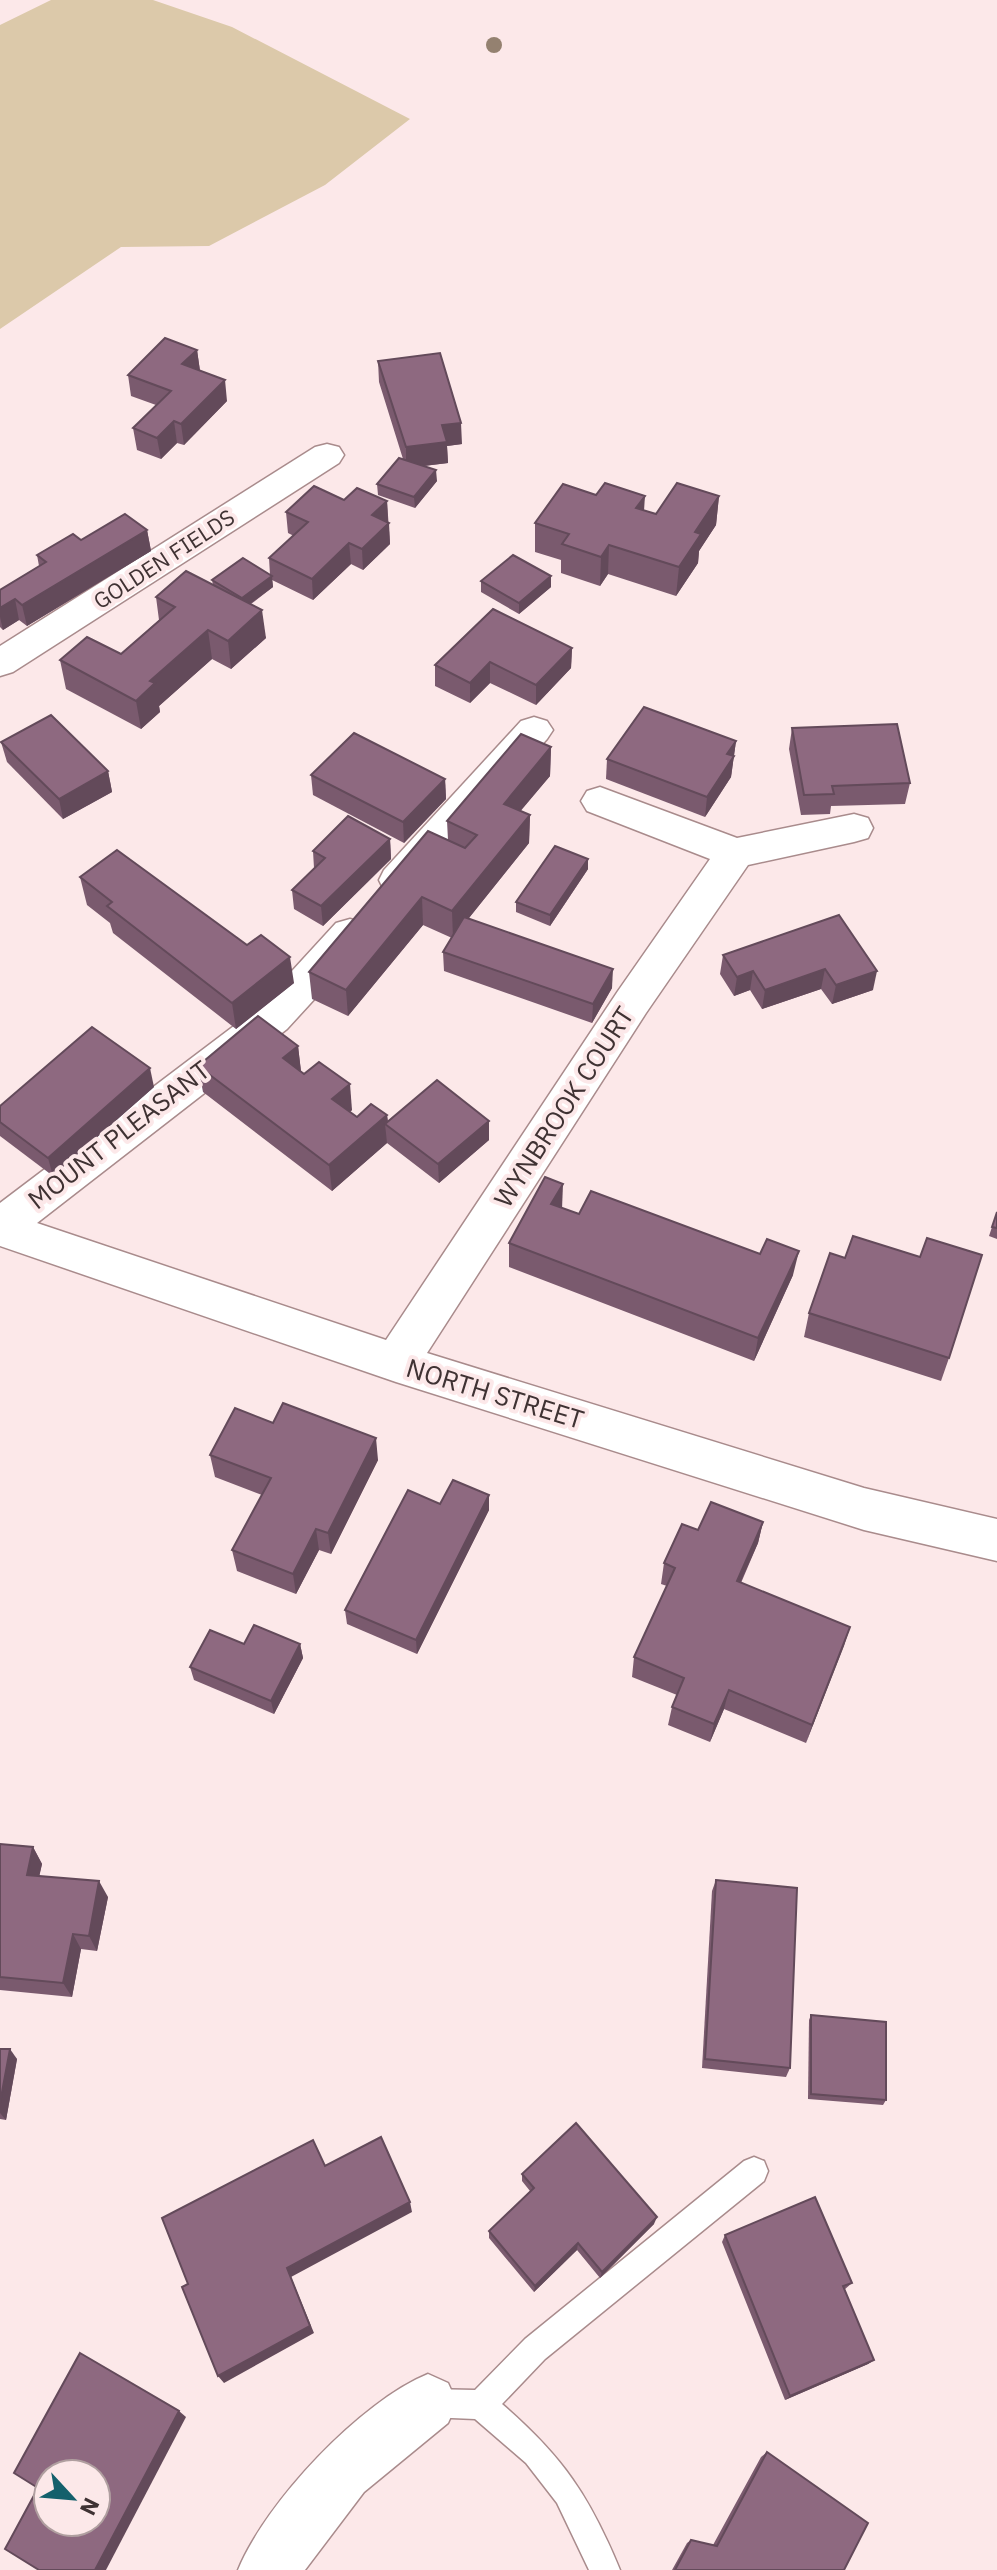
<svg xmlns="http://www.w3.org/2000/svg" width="997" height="2570" font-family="'IBM Plex Sans',sans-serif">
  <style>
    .green { fill: #dcc9aa }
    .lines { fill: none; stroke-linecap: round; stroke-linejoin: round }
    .service-casing { stroke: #a98b8c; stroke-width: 3 }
    .minor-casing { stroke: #a98b8c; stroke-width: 3 }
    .service { fill: #fff; fill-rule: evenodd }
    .minor { fill: #fff; fill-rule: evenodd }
    .tree { fill: #948170 }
    .wall { fill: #7a5a6e }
    .shaded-wall { fill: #634a5a }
    .building { fill: #8e6980; stroke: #634a5a; stroke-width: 2; fill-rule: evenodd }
    .labels { text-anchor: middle; stroke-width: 8; stroke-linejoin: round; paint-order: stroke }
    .far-street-label { font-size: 22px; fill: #3f3233; stroke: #fce8e9 }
    .street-label { font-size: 26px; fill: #3f3233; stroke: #fce8e9 }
  </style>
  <rect width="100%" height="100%" fill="#fce8e9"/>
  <!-- green -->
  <path class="green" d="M51 0H153L232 27 410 119 325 185 209 246 121 247 0 329V25Z"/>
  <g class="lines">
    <!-- service casing -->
    <g class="service-casing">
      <path id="service" d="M754 2157 764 2161 768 2171 764 2181 545 2359 502 2404C563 2457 589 2495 620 2570H589L557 2503 526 2463 475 2419 428 2417 418 2413 414 2403 418 2393 428 2389 475 2390 525 2339 744 2161Z"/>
    </g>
    <!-- minor casing -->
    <g class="minor-casing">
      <g id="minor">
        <path d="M327 444 339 447 344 455 339 463 13 672 0 676V646L315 447Z"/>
        <path d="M534 717 547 721 553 730 547 739 412 890 398 895 384 890 379 880 384 870 521 721Z"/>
        <path d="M600 787 737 838 854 814 868 818 873 828 868 838 854 842 748 865 646 1013 427 1353 864 1488 997 1519V1561L864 1530 396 1382 0 1246V1203L259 1007 336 923 350 919 364 923 370 934 364 945 287 1029 37 1223 386 1340 618 991 710 859 587 811 581 801 587 791Z"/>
        <path d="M428 2374 448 2383 457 2403 448 2423 364 2492 305 2570H238C266 2502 360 2402 428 2374Z"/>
      </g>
    </g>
    <!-- service -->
    <use href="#service" class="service"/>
    <!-- minor -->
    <use href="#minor" class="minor"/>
  </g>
  <!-- trees -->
  <circle class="tree" cx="494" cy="45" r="8"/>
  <!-- wall -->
  <g class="wall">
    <path d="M197 350 200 371 227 401 184 445 177 443 161 459 137 450 133 428 156 405 131 396 128 375Z"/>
    <path d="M378 361 462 444 447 446 448 463 424 466 437 481 415 508 378 495 377 484 403 459 379 382Z"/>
    <path d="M719 496 716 525 699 551 698 563 676 596 608 574 600 586 561 573V560L535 552V523L644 510 656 514Z"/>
    <path d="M344 500 387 501 390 544 363 570 351 564 313 600 272 580 273 587 251 604 266 638 231 669 212 659 159 706 160 712 141 729 66 689 60 660 121 654 159 620 156 597 213 585 212 580 270 575 269 558 294 536 288 533 286 512Z"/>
    <path d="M147 530 151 551 27 626 19 620 3 630 0 627V590L39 566 37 555 81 540Z"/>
    <path d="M481 581 551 587 519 614 481 592Z"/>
    <path d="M572 648 571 668 536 705 490 683 470 703 435 686V665Z"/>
    <path d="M792 728 910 783 905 804 831 806 830 814 801 815 789 749Z"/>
    <path d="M736 741 731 777 705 817 606 779 607 759Z"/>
    <path d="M1 742 108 771 112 792 63 819 7 762Z"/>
    <path d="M551 747 550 776 520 811 530 815 529 843 468 919 612 988 592 1023 444 971 443 952 452 938 423 925 348 1016 312 999 309 972 448 840 447 821Z"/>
    <path d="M311 775 445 779 446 799 404 843 313 795Z"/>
    <path d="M390 839 391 859 323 926 294 909 292 890 314 868 313 851Z"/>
    <path d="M588 859V869L550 926 516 912V902Z"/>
    <path d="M80 877 247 945 294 983 236 1029 113 933 110 923 87 905Z"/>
    <path d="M839 915 873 990 832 1004 821 989 762 1009 750 990 734 996 720 974 723 955Z"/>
    <path d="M298 1046 301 1071 352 1110 350 1112 357 1117 387 1115 388 1121 489 1140 439 1183 387 1143 332 1191 203 1092 198 1066Z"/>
    <path d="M154 1087 53 1176 0 1136V1106Z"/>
    <path d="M562 1208 579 1214 793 1275 754 1361 509 1267V1243Z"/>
    <path d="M997 1212V1239L989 1236Z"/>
    <path d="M845 1258 949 1358 941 1381 804 1337 809 1313Z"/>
    <path d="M273 1423 378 1460 331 1554 319 1550 296 1594 237 1571 232 1550 262 1495 215 1477 210 1455Z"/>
    <path d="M440 1504 489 1510 417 1654 347 1624 345 1610Z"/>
    <path d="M763 1522 758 1543 741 1583 850 1627 806 1743 724 1709 710 1742 668 1725 672 1707 677 1695 632 1677 634 1657 667 1586 661 1584 664 1563 698 1530Z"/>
    <path d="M244 1644H300L303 1658 274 1714 194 1680 190 1667Z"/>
    <path d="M0 1844 33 1847 42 1864 39 1876 108 1897 97 1951 81 1949 72 1997 0 1990Z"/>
    <path d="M716 1880 790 2068 786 2077 702 2068 712 1891Z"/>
    <path d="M811 2015 886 2100 883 2105 808 2099 809 2020Z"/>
    <path d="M0 2049 17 2059 6 2120 0 2119Z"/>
    <path d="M522 2174 654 2224 600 2278 577 2250 534 2292 489 2238V2231L530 2191 522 2181Z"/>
    <path d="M725 2235 852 2283 844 2290 874 2360 868 2364 785 2400 722 2242Z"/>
    <path d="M767 2452 844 2570H672L687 2543 691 2540 713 2545 761 2457Z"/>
  </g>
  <!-- shaded-wall -->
  <g class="shaded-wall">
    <path d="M197 350 200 371 182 364Z"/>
    <path d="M225 380 227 401 184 445 181 424Z"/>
    <path d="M174 421 177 443 161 459 157 438Z"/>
    <path d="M461 423 462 444 447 446 448 463 406 468V447L442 425Z"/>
    <path d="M436 470 437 481 415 508 414 497Z"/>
    <path d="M645 496 643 525 636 508Z"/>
    <path d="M719 496 716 525 699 551 698 563 676 596 679 567 695 532Z"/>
    <path d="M387 501 388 522 372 515Z"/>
    <path d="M389 523 390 544 363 570 362 549Z"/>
    <path d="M147 530 151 551 27 626 22 605Z"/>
    <path d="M349 543 351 564 313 600 312 579Z"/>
    <path d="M609 545 608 574 600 586 601 557Z"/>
    <path d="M272 576 273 587 243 609 242 598Z"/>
    <path d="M551 576V587L519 614V603Z"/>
    <path d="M15 599 19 620 3 630 0 617V608Z"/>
    <path d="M262 610 266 638 231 669 228 641Z"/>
    <path d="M208 630 212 659 159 706 160 712 141 729 136 701 150 681Z"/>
    <path d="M572 648 571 668 536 705V685Z"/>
    <path d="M490 662V683L470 703V683Z"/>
    <path d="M736 741 731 777 705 817 707 797 727 754Z"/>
    <path d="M551 747 550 776 503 832 504 804Z"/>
    <path d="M108 771 112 792 63 819 59 799Z"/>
    <path d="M445 779 446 799 404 843 403 822Z"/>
    <path d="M530 815 529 843 453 938 452 911Z"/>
    <path d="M390 839 391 859 323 926 321 906Z"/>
    <path d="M588 859V869L550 926V915Z"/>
    <path d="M422 897 423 925 348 1016 346 990Z"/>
    <path d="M290 957 294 983 236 1029 232 1003Z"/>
    <path d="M613 969 612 988 592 1023 593 1004Z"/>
    <path d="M825 969 821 989 762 1009 765 990Z"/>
    <path d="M753 971 750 990 734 996 737 977Z"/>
    <path d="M877 971 873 990 832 1004 836 985Z"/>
    <path d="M298 1046 301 1072 283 1058Z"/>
    <path d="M150 1068 154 1087 53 1176 48 1158Z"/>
    <path d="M350 1084 352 1110 335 1124 332 1099Z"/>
    <path d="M387 1115 388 1126 385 1124 387 1143 332 1191 329 1165Z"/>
    <path d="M489 1121V1140L439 1183 438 1164Z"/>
    <path d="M563 1184 562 1209 551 1204Z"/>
    <path d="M799 1251 793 1275 754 1361 758 1338Z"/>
    <path d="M376 1438 378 1460 331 1554 328 1533Z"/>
    <path d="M489 1495V1510L417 1654 416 1640Z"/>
    <path d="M763 1522 758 1543 732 1601 737 1581Z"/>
    <path d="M316 1529 319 1550 296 1594 293 1574Z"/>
    <path d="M850 1627 844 1646 806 1743 812 1725Z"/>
    <path d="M300 1644 303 1658 274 1714 271 1701Z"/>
    <path d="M729 1690 724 1709 710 1742 714 1724Z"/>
    <path d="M33 1847 42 1864 36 1891 27 1875Z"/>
    <path d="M99 1881 108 1897 97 1951 89 1936Z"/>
    <path d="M73 1934 81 1949 72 1997 63 1983Z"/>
    <path d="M10 2049 17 2059 6 2120 0 2113V2103Z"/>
    <path d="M410 2202 412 2212 291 2277 314 2333 224 2383 218 2376 287 2268Z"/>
    <path d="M657 2217 654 2224 600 2278 602 2272Z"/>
    <path d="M578 2243 577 2250 534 2292 535 2286Z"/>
    <path d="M874 2360 868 2364 785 2400 790 2396Z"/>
    <path d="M179 2411 186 2417 106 2570H95Z"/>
  </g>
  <!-- building -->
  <g class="building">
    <path d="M165 338 197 350 182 364 225 380 181 424 174 421 157 438 133 428 171 391 128 375Z"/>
    <path d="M440 353 461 423 442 425 447 442 406 447 378 361Z"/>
    <path d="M399 458 436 470 414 497 377 484Z"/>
    <path d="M605 483 645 496 636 508 656 514 677 483 719 496 695 532 701 534 679 567 609 545 601 557 562 544 569 534 535 523 563 484 596 495Z"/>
    <path d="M314 486 344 500 357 488 387 501 372 515 389 523 362 549 349 543 312 579 269 558 308 522 286 512Z"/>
    <path d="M125 514 147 530 22 605 15 599 0 608V590L46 562 37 555 73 534 81 540Z"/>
    <path d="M513 555 551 576 519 603 481 581Z"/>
    <path d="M243 558 272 576 242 598 212 580Z"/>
    <path d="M186 571 262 610 228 641 208 630 150 681 155 683 136 701 60 660 87 637 121 654 175 607 156 597Z"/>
    <path d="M493 609 572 648 536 685 490 662 470 683 435 665Z"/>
    <path d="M644 707 736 741 727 754 734 756 707 797 607 759Z"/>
    <path d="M51 715 108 771 59 799 1 742Z"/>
    <path d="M897 724 910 783 832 786 834 794 804 795 792 728Z"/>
    <path d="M354 733 445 779 403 822 311 775Z"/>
    <path d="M521 734 551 747 504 804 530 815 452 911 422 897 346 990 309 972 428 831 465 848 477 835 447 821Z"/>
    <path d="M348 816 390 839 321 906 292 890 325 858 313 851Z"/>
    <path d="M555 846 588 859 550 915 516 902Z"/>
    <path d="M117 850 247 945 261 935 290 957 232 1003 107 906 112 902 80 877Z"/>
    <path d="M839 915 877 971 836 985 825 969 765 990 753 971 737 977 723 955Z"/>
    <path d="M464 917 613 969 593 1004 443 952Z"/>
    <path d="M258 1016 298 1046 283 1058 304 1074 319 1062 350 1084 332 1099 357 1117 371 1104 387 1115 329 1165 198 1066Z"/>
    <path d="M92 1027 150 1068 48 1158 0 1122V1106Z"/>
    <path d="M437 1080 489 1121 438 1164 385 1124Z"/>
    <path d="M545 1177 563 1184 551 1204 579 1214 591 1191 760 1254 767 1239 799 1251 758 1338 509 1243Z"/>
    <path d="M997 1212V1228L992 1227Z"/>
    <path d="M853 1236 920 1257 927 1238 982 1255 949 1358 809 1313 830 1253 845 1258Z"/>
    <path d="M283 1403 376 1438 328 1533 316 1529 293 1574 232 1550 271 1478 210 1455 235 1408 273 1423Z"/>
    <path d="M453 1480 489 1495 416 1640 345 1610 408 1490 440 1504Z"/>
    <path d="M711 1502 763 1522 737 1581 850 1627 812 1725 729 1690 714 1724 672 1707 684 1678 634 1657 675 1568 664 1563 682 1524 698 1530Z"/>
    <path d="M254 1625 300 1644 271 1701 190 1667 210 1630 244 1644Z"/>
    <path d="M0 1844 33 1847 27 1875 99 1881 89 1936 73 1934 63 1983 0 1977Z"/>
    <path d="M716 1880 797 1888 790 2068 705 2059Z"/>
    <path d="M811 2015 886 2022V2100L811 2094Z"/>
    <path d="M0 2049H10L0 2103Z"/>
    <path d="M576 2123 657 2217 602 2272 578 2243 535 2286 489 2231 534 2188 522 2174Z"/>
    <path d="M381 2137 410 2202 287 2268 310 2326 218 2376 182 2287 188 2284 162 2218 313 2140 325 2166Z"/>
    <path d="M815 2197 852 2283 843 2286 874 2360 790 2396 725 2235Z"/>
    <path d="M80 2353 179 2411 95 2570H39L5 2549 38 2488 14 2473ZM48 2474H96V2522H48Z"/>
    <path d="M767 2452 868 2523 844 2570H675L691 2540 717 2546Z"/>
  </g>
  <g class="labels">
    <!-- far-street labels -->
    <g class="far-street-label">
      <text transform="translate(164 559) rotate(-33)" y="8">GOLDEN FIELDS</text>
    </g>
    <!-- street labels -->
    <g class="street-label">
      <text transform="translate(564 1107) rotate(-57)" y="9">WYNBROOK COURT</text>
      <text transform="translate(119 1135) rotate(-38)" y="9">MOUNT PLEASANT</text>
      <text transform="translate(495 1394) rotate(17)" y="9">NORTH STREET</text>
    </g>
  </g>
  <!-- north arrow -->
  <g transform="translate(72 2498) rotate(116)"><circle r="38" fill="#fce8e9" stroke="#b09fa0" stroke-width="2"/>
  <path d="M0-6L14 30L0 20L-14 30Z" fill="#14606c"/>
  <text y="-12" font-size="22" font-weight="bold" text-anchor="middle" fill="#3f3233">N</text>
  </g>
</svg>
